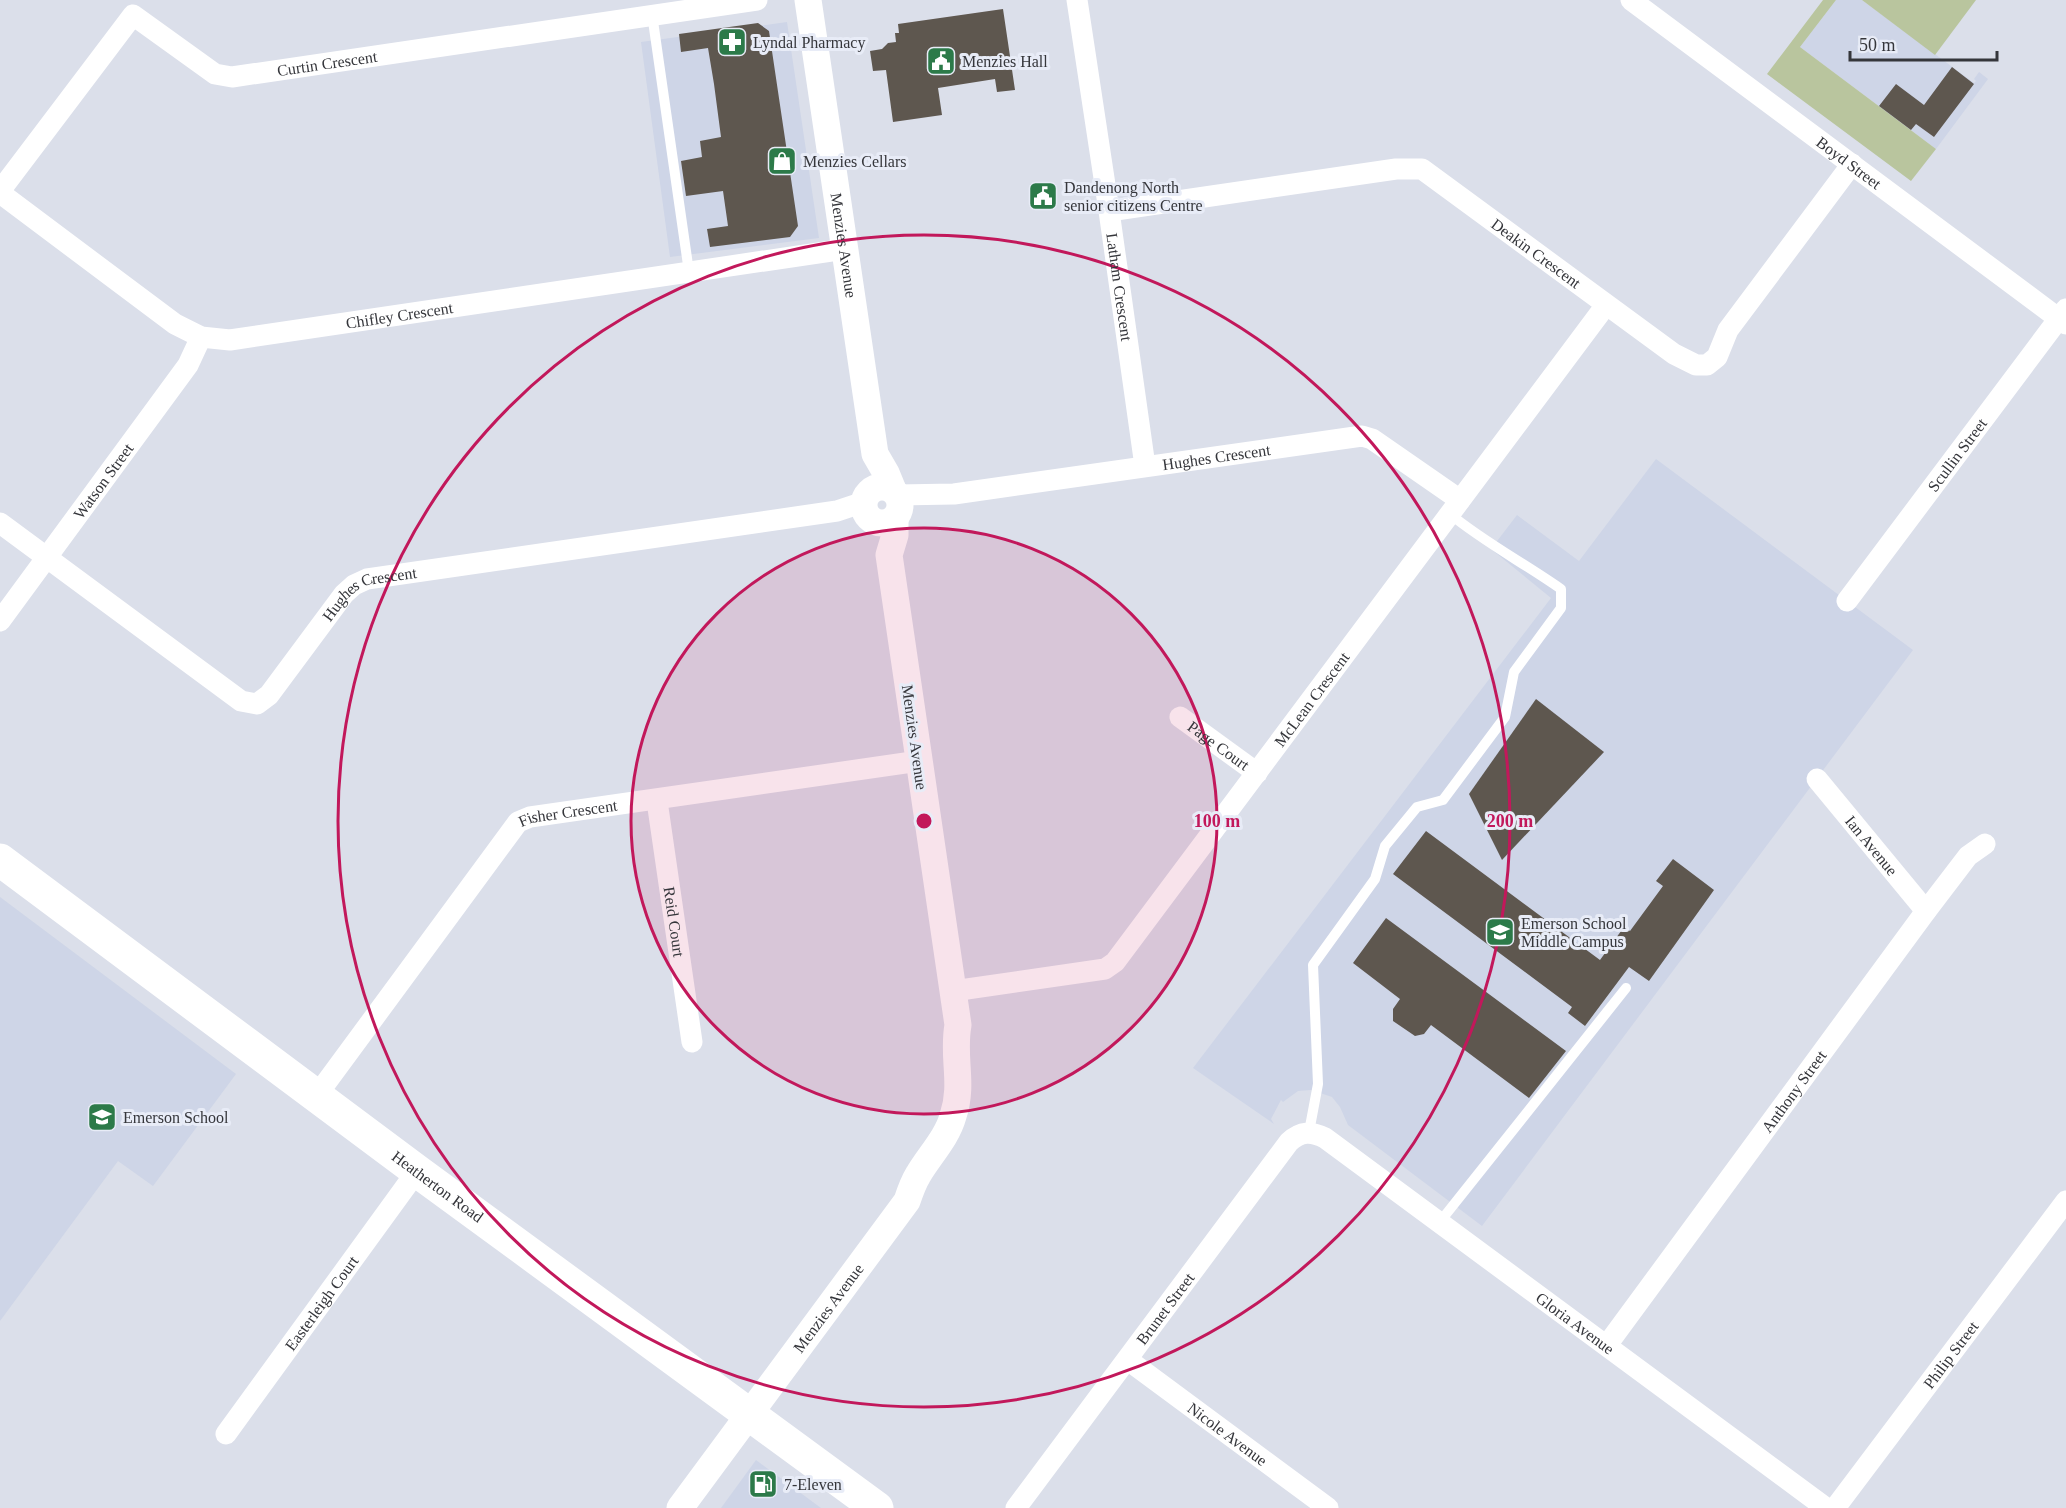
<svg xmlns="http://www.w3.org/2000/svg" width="2066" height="1508" font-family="Georgia,serif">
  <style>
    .built { fill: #ced5e7 }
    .green { fill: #b9c59e }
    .building { fill: #5e574f }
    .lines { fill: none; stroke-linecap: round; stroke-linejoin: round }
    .service { stroke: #fff; stroke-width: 10 }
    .minor { stroke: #fff; stroke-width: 21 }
    .tertiary { stroke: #fff; stroke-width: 27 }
    .primary { stroke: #fff; stroke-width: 33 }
    .ring { fill: none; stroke: #c2185b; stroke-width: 3 }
    .labels { text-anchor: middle; stroke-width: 6; stroke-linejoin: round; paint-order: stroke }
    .poi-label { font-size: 16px; fill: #35363b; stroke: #e8ecf7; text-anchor: start }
    .street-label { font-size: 16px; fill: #35363b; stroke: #e8ecf7 }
    .centre { fill: #c2185b; stroke: #e8ecf7; stroke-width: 3 }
    .ring-label { font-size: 18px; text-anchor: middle; font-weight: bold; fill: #c2185b; stroke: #e8ecf7; stroke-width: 6; stroke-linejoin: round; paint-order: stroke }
  </style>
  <rect width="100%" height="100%" fill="#dbdfea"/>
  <!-- built -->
  <g class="built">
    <path d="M1836 0H1862L1974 83 1976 81 1974 79 1979 72 1988 79 1936 149 1800 47Z"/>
    <path d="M787 22 819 238 670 257 641 42Z"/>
    <path d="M1656 459 1913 650 1482 1226 1348 1125 1340 1107 1332 1097 1311 1090 1298 1091 1283 1102 1281 1100 1271 1119 1274 1124 1193 1068 1551 598 1491 549 1517 515 1579 561Z"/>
    <path d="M0 897 236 1074 153 1186 118 1161 0 1321Z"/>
    <path d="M756 1460 821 1508H721Z"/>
  </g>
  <!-- green -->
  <g class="green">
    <path d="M1823 0H1836L1800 47 1936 149 1911 181 1767 74Z"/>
    <path d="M1862 0H1976L1935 55Z"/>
  </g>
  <!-- building -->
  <g class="building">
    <path d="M1003 9 1015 90 997 92 995 79 938 88 942 115 893 122 886 70 873 71 870 51 882 49 888 43 896 42 895 33H899L898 24Z"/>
    <path d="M758 23 769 31 798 226 790 237 710 247 707 229 728 226 723 191 686 196 681 161 702 157 700 141 721 137 714 84 708 48 681 52 679 34Z"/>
    <path d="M1952 67 1974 84 1934 137 1916 124 1911 130 1879 106 1896 84 1924 105Z"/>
    <path d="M1536 699 1604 752 1502 860 1469 794Z"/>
    <path d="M1426 831 1600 960 1624 927 1630 931 1663 886 1656 881 1673 859 1714 890 1649 981 1629 967 1585 1026 1568 1013 1572 1007 1393 874Z"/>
    <path d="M1386 918 1566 1051 1529 1098 1431 1025 1424 1034 1415 1036 1393 1021V1009L1400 999 1353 963Z"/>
  </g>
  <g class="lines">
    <!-- service -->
    <g class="service">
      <path d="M652 14 689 272"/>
      <path d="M1309 1132 1318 1084 1313 965 1375 879 1385 846 1417 807 1443 800 1505 717 1514 672 1561 608V589C1524 563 1484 542 1450 514"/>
      <path d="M1439 1223 1626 988"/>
    </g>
    <!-- minor -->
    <g class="minor">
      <path id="s1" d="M1077 0 1109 211 1145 466"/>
      <path id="s2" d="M1631 0 2066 324"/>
      <path id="s3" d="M0 191 133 15 215 74 232 77 757 0"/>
      <path id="s4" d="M0 193 175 324 201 337 230 340 845 249"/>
      <path id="s5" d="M1109 211 1396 169H1422L1674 354 1696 365H1707L1717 357 1728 330 1852 164"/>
      <path id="s6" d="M898 495 954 494 1362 436 1372 439 1460 500"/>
      <path id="s7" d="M0 523 241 701 257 704 269 695 344 594 354 585 367 579 837 511 864 502"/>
      <path id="s8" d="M1847 601 2066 309"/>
      <path id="s9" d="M0 621 188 365 201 337"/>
      <path id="s10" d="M1180 717 1257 773"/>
      <path id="s11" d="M1817 779 1926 911"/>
      <path id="s12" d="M657 801 692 1042"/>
      <path id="s13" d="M953 991 1105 969 1115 962 1606 305"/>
      <path id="s14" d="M317 1095 518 822 530 817 919 761"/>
      <path id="s15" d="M1607 1345 1926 911 1968 856 1985 844"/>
      <path id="s16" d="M1128 1360 1328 1508"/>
      <path id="s17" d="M226 1434 417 1171"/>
      <path id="s18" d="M1016 1508 1289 1142C1301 1131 1311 1131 1325 1138L1826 1508"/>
      <path id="s19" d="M1835 1508 2066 1201"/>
    </g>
    <!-- tertiary -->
    <g class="tertiary">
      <path id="s20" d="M808 0 875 454 886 473 893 490"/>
      <circle cx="882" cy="505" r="18"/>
      <path id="s21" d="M680 1508 907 1201C910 1192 913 1183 918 1175 929 1156 947 1138 953 1116 964 1083 952 1058 958 1025L889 555 895 535V519"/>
    </g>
    <!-- primary -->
    <path class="primary" id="s22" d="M0 860 417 1171 877 1508"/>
  </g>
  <!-- distance rings -->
  <circle cx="924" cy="821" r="293" fill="#c2185b" fill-opacity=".12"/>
  <g class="ring">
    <circle cx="924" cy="821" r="293"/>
    <circle cx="924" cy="821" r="586"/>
  </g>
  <!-- icons -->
  <defs>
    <g id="pharmacy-square" transform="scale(1.5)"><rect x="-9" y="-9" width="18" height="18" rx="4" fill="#2c7a49" stroke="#e8ecf7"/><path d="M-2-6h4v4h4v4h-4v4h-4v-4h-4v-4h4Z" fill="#fff"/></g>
    <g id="civic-square" transform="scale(1.5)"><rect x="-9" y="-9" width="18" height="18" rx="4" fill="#2c7a49" stroke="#e8ecf7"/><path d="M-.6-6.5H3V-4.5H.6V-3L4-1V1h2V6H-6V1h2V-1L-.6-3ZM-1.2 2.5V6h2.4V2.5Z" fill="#fff"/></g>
    <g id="shop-square" transform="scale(1.5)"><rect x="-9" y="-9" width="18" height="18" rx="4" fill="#2c7a49" stroke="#e8ecf7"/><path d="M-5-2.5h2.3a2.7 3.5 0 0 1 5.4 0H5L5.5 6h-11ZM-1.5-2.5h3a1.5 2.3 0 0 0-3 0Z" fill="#fff"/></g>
    <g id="school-square" transform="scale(1.5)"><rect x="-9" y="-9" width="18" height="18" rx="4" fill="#2c7a49" stroke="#e8ecf7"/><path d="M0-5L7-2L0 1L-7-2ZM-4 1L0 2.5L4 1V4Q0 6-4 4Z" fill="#fff"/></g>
    <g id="fuel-square" transform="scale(1.5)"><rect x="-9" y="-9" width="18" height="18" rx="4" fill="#2c7a49" stroke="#e8ecf7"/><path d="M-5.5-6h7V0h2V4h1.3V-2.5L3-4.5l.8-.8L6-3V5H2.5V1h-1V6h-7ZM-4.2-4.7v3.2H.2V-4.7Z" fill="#fff"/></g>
  </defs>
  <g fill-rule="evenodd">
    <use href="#pharmacy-square" x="732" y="42"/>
    <use href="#civic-square" x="941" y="61"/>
    <use href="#shop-square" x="782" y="161"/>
    <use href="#civic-square" x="1043" y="196"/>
    <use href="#school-square" x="1500" y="932"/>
    <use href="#school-square" x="102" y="1117"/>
    <use href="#fuel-square" x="763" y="1484"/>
  </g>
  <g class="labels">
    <!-- poi labels -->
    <g class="poi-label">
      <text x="753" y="48">Lyndal Pharmacy</text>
      <text x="962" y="67">Menzies Hall</text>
      <text x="803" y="167">Menzies Cellars</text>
      <text x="1064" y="193">Dandenong North<tspan x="1064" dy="18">senior citizens Centre</tspan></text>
      <text x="1521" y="929">Emerson School<tspan x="1521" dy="18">Middle Campus</tspan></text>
      <text x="123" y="1123">Emerson School</text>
      <text x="784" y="1490">7-Eleven</text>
    </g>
    <!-- street labels -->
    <g class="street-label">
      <text dy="6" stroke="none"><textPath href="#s3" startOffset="435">Curtin Crescent</textPath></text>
      <text dy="6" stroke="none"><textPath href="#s2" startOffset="272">Boyd Street</textPath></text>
      <text dy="6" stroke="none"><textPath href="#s20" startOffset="248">Menzies Avenue</textPath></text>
      <text dy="6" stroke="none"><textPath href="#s5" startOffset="458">Deakin Crescent</textPath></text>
      <text dy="6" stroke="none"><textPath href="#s1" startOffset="290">Latham Crescent</textPath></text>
      <text dy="6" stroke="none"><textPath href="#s4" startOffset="448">Chifley Crescent</textPath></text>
      <text dy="6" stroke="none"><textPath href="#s8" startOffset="183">Scullin Street</textPath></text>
      <text dy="6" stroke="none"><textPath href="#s6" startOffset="321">Hughes Crescent</textPath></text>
      <text dy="6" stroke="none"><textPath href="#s9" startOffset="174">Watson Street</textPath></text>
      <text dy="6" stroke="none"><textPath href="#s7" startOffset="480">Hughes Crescent</textPath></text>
      <text dy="6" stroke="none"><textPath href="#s13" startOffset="494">McLean Crescent</textPath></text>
      <text transform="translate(915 737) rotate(82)" y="6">Menzies Avenue</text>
      <text dy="6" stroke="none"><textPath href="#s10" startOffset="48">Page Court</textPath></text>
      <text dy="6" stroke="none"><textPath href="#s14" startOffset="390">Fisher Crescent</textPath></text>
      <text dy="6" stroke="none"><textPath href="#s11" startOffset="86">Ian Avenue</textPath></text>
      <text dy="6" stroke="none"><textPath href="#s12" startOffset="122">Reid Court</textPath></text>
      <text dy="6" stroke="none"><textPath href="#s15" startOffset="315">Anthony Street</textPath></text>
      <text dy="6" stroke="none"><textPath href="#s22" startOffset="546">Heatherton Road</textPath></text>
      <text dy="6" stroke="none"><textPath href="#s17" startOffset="162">Easterleigh Court</textPath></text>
      <text dy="6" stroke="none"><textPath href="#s21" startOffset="249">Menzies Avenue</textPath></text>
      <text dy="6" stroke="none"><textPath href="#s18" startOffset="249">Brunet Street</textPath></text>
      <text dy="6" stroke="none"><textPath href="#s18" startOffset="807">Gloria Avenue</textPath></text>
      <text dy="6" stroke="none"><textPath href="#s19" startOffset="192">Philip Street</textPath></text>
      <text dy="6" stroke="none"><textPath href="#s16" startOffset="124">Nicole Avenue</textPath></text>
    </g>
  </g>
  <circle cx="924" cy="821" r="9" class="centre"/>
  <g class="ring-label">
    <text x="1217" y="827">100 m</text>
    <text x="1510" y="827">200 m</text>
  </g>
  <!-- scale -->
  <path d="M1850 51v9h147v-9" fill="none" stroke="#35363b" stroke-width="3"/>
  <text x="1859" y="51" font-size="18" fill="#35363b" stroke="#e8ecf7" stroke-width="4.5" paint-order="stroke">50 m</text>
</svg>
